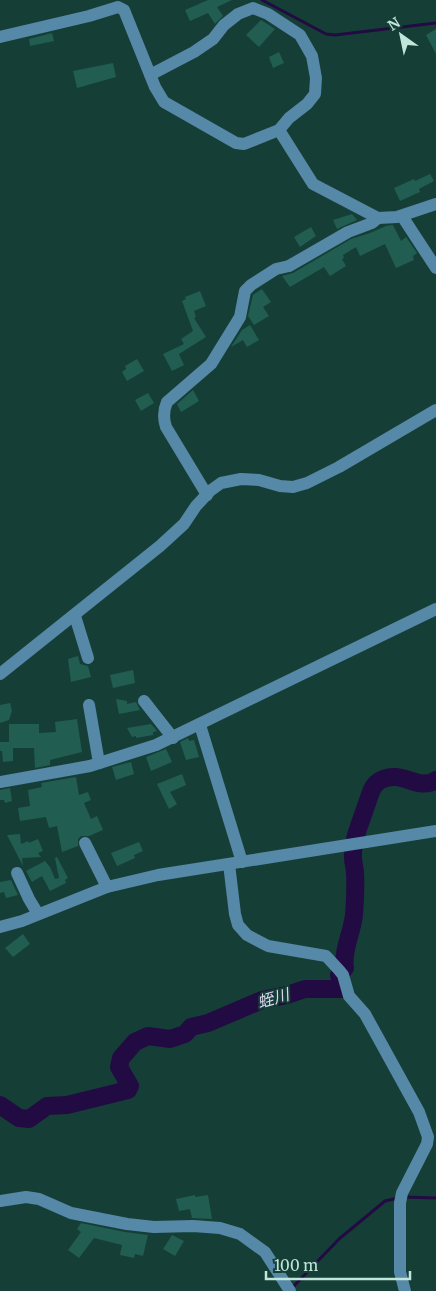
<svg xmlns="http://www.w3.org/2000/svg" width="436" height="1291" font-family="Merriweather,'Noto Sans JP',serif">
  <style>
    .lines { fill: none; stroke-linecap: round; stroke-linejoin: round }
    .stream { stroke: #220b42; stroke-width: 3 }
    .river { stroke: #220b42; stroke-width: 18 }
    .building { fill: #215d51 }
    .minor { stroke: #5688a8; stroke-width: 12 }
    .labels { text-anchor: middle; stroke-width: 4; stroke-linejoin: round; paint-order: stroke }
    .water-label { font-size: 16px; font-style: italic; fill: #ddd6f2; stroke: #153f36 }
  </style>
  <rect width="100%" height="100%" fill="#153f36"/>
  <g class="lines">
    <!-- stream -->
    <g class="stream">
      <path d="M262 0 326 34 335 35 436 23"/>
      <path d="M404 1197 436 1198"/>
      <path d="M291 1289 339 1239 385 1201 398 1198"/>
    </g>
    <!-- river -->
    <path class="river" d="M0 1105 19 1118 29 1119 47 1106 67 1105 128 1090 130 1086 119 1067 121 1058 135 1042 148 1036 170 1039 185 1034 191 1027 208 1023 262 1000 287 995 305 989H342V985L339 975 345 968C342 951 352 933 354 915 355 901 356 887 355 873 355 868 353 863 353 858 352 840 361 822 366 806 370 796 371 785 381 780 403 769 417 792 436 780"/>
  </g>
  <!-- building -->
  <g class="building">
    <path d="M208 0H232L217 7 223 16 215 24 208 13 190 21 185 10Z"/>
    <path d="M261 20 275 29 259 47 246 35Z"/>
    <path d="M436 29V54L426 35Z"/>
    <path d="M52 33 54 41 30 46 29 39Z"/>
    <path d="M279 52 284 63 273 68 269 57Z"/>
    <path d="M113 63 116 77 77 88 73 71Z"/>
    <path d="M430 174 434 181 419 189 420 192 400 201 394 188 414 179 415 181Z"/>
    <path d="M352 214 357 220 337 229 333 220Z"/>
    <path d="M393 225 401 241 406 237 417 253 413 256 414 260 396 268 385 244 360 256 356 247 343 255 344 258 342 259 346 266 330 276 324 267 290 287 282 276 293 273 351 239 370 233 386 226Z"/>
    <path d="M311 227 316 236 300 247 294 237Z"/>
    <path d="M262 289 271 302 263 307 269 316 254 325 248 316 253 295Z"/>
    <path d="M200 291 206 306 194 311 196 317 194 318 206 337 179 354 184 365 172 371 163 354 184 344 181 339 193 331 182 301 186 299 185 297Z"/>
    <path d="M250 325 259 340 247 347 243 340 231 347 242 330Z"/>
    <path d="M137 359 144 371 127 381 122 372 126 369 125 366Z"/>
    <path d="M193 390 199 401 181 412 177 404Z"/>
    <path d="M148 393 154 403 141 411 135 400Z"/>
    <path d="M78 656 80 664 88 666 91 677 71 682 68 659Z"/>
    <path d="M133 670 135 683 113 688 110 675Z"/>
    <path d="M116 699 127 701V704L136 702 140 710 119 714Z"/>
    <path d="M10 703 12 711 9 720 0 723V705Z"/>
    <path d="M77 719 82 752 50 760V765L35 768 34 748H13V761L3 762 2 751H0V742H9V724H39V733L56 732 55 722Z"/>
    <path d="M151 724 157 731 153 732V735L136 738V736L132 737 127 728Z"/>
    <path d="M188 738 189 741 194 740 199 757 186 760 180 742Z"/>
    <path d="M166 749 172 762 151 771 146 757Z"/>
    <path d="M131 762 134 774 116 780 112 767Z"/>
    <path d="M182 774 186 785 170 792 177 804 169 809 157 784Z"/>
    <path d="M76 777 79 795 88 792 91 800 84 803 91 819 97 816 103 830 89 836H81L78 839V846L62 852 57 826 49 828 46 817 20 821 18 808 30 806 28 790 42 787 41 783Z"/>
    <path d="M10 788 12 801 5 803 4 800H0V790Z"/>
    <path d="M20 834 21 844 28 841 29 843 38 839 43 851 38 853 41 857 22 858 23 866 7 835Z"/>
    <path d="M139 842 143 851 134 855 135 858 117 866 111 853Z"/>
    <path d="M57 857 68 878 65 880 66 883 50 891 42 876 32 882 26 871 45 861 50 867 55 879 59 878 55 858Z"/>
    <path d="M11 880 18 895 6 898 4 892 0 893V882Z"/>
    <path d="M23 934 30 944 13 957 5 948Z"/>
    <path d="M195 1195V1197L208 1195 212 1219 192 1218 190 1209 179 1211 176 1199Z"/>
    <path d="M81 1223 125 1232 148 1235 143 1256 135 1254 134 1258 120 1255 122 1245 94 1238 79 1258 68 1250 81 1232 77 1229Z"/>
    <path d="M172 1235 184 1241 175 1256 163 1249Z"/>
  </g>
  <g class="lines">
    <!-- minor -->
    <g class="minor">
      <path d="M0 37 89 16 118 7 124 10 155 87 164 102 236 143 244 144 279 130 289 118 307 104 315 94 316 78 312 56 300 35 268 14 253 8 238 14 224 25 213 39 194 52 150 75"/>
      <path d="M279 130 313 184 378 218 397 217 436 204"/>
      <path d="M402 216 436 268"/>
      <path d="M207 495 166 427C163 418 163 411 167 402L211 364 240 317 245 291 251 285 276 269 289 266 348 232 372 223 378 218"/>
      <path d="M75 616 88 658"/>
      <path d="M0 674 160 546 184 524 196 506 210 491 221 483 241 479 259 480 280 486 293 487 307 483 339 467 436 410"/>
      <path d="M144 701 173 738"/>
      <path d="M89 705 99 763"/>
      <path d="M200 725 242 862"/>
      <path d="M0 782 90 766 156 745 436 609"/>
      <path d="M85 843 107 887"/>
      <path d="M229 864 235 914 238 925 247 935 268 946 326 956 339 970 343 975 349 996 365 1014 419 1112 428 1137 427 1144 402 1193 400 1203V1272L405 1291"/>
      <path d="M17 873 29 899 38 914"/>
      <path d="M0 927 22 921 107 887 158 875 436 831"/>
      <path d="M0 1201 26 1197 39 1199 71 1213 127 1224 154 1227 193 1226 220 1228 240 1234 265 1252 290 1291"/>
    </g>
  </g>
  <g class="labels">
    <!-- water labels -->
    <g class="water-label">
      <text transform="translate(273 998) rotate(-16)" y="6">蛭川</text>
    </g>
  </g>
  <!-- north arrow -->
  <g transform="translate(401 35) rotate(327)" stroke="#153f36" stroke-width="4" paint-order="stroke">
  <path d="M0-4L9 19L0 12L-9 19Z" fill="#c0e5db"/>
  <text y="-8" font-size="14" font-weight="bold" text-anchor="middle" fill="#c0e5db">N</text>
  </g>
  <!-- scale -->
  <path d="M266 1271v8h144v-8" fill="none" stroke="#c0e5db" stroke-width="2.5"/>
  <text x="274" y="1271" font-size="15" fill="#c0e5db" stroke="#153f36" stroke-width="4" paint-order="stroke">100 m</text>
</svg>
